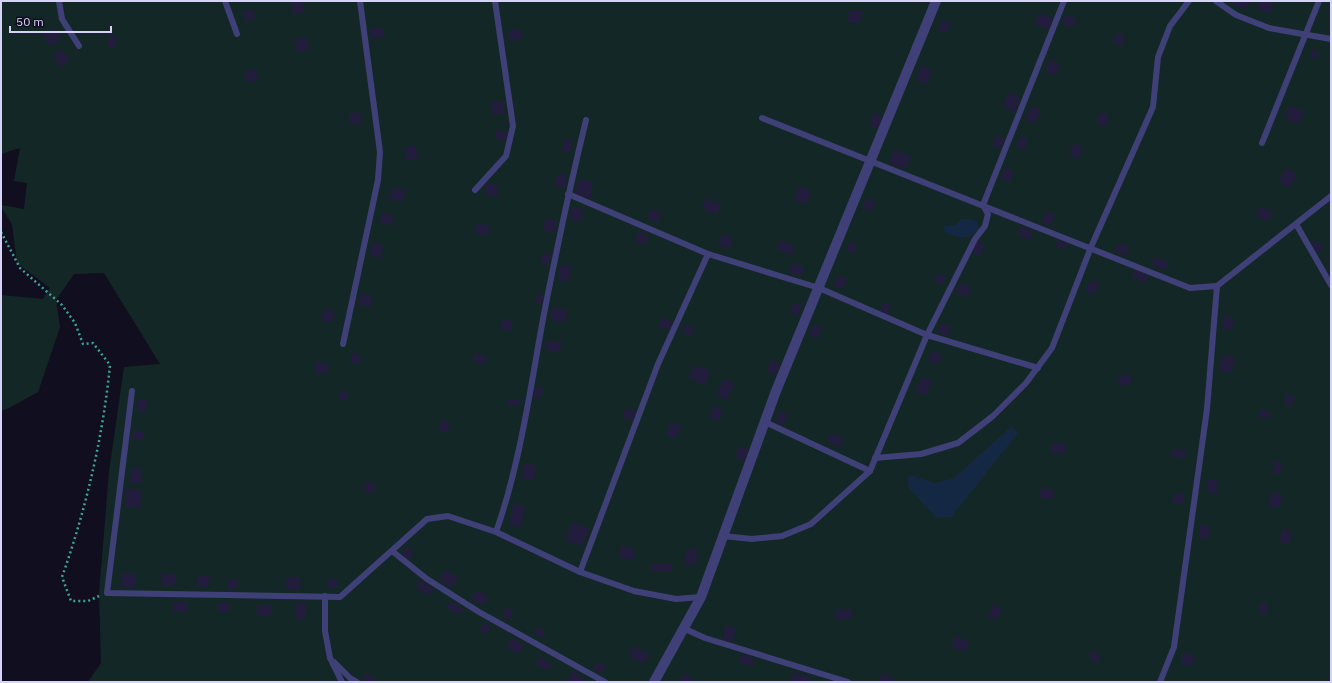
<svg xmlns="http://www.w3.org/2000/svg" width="1332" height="683" font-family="'IBM Plex Sans',sans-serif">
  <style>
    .green { fill: #132826 }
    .water { fill: #152843 }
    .building { fill: #231d3d }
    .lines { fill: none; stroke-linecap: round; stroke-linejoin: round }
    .path { stroke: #3ca39a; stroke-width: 2.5; stroke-dasharray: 2 3; stroke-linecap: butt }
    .lane { stroke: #404078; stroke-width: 6 }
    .street { stroke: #404078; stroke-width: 10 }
  </style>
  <rect width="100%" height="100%" fill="#110f1f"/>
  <!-- green -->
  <path class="green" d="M1 1H1331V682H88L101 663 99 594 109 472 124 367 160 364 104 273 74 274 56 300 60 327 38 392 9 408 1 411V295L43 299 50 288 17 263 12 224 1 207V205L24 209 27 183 14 181 20 148 1 154Z"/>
  <!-- water -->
  <g class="water">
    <path d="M962 219H970L977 222 979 230C969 240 960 238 947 234L943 226 955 225Z"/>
    <path d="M1011 427 1018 433 951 517 937 518 907 486 909 475 935 483 954 478Z"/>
  </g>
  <!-- building -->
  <g class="building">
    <path d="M291 1H302L304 12 293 14Z"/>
    <path d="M1234 1H1248L1250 2 1245 10 1232 3Z"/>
    <path d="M1260 1 1274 3 1269 14 1257 8Z"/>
    <path d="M252 9 256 18 246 22 242 13Z"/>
    <path d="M851 9 863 13 859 24 847 21Z"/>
    <path d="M1039 13 1053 18 1048 30 1034 24Z"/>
    <path d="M1065 15 1076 18 1072 28 1062 24Z"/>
    <path d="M942 20 950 23 947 33 938 30Z"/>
    <path d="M382 27 384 37 371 39 370 29Z"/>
    <path d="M54 28 61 39 50 46 43 35Z"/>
    <path d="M521 29 522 39 509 41 508 31Z"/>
    <path d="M1117 33 1125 36 1122 46 1113 43Z"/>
    <path d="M110 34 117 36 114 48 107 46Z"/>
    <path d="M306 37 309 49 297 52 294 40Z"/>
    <path d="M61 49 70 59 62 67 53 57Z"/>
    <path d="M1312 49 1319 51 1317 59 1310 56Z"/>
    <path d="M1050 60 1060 64 1055 75 1045 71Z"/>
    <path d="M921 65 932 70 927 84 916 80Z"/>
    <path d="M257 70V81H245V71Z"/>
    <path d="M1008 93 1020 97 1015 112 1003 107Z"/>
    <path d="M503 101 505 113 493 115 491 102Z"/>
    <path d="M1031 106 1041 110 1035 123 1025 120Z"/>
    <path d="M1289 106 1304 111 1299 124 1285 119Z"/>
    <path d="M360 112 361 123 350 125 349 113Z"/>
    <path d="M874 113 884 118 879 129 869 125Z"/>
    <path d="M1100 113 1110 116 1105 127 1096 123Z"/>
    <path d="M496 130 508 132 506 141 495 139Z"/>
    <path d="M996 135 1005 139 1001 149 992 145Z"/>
    <path d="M1020 136 1028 139 1024 150 1016 147Z"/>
    <path d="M564 139 573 141 571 152 562 151Z"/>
    <path d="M1074 143 1083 147 1078 159 1069 155Z"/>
    <path d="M415 145 418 159 407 161 404 148Z"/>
    <path d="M894 150 911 156 906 169 889 163Z"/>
    <path d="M1005 167 1014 171 1010 182 1001 179Z"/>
    <path d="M1286 168 1297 175 1289 188 1278 181Z"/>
    <path d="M557 173 567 175 565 188 555 186Z"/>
    <path d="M579 179 593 182 590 198 575 195Z"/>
    <path d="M486 184H498L497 196H485Z"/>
    <path d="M799 186 811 191 806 204 794 200Z"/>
    <path d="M392 188 405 190 402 202 390 199Z"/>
    <path d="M706 198 721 205 717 215 701 208Z"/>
    <path d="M867 198 875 202 872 211 863 208Z"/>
    <path d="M1260 206 1273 213 1268 222 1255 215Z"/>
    <path d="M573 207 584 210 580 222 569 219Z"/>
    <path d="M651 209 661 213 657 223 647 219Z"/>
    <path d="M1046 211 1055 215 1050 226 1041 222Z"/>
    <path d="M382 213 393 215 391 225 380 223Z"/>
    <path d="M545 218 557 221 554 233 543 230Z"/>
    <path d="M477 223 490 226 487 236 475 233Z"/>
    <path d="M1021 226 1033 231 1030 240 1018 235Z"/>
    <path d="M639 231 649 235 645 245 635 241Z"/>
    <path d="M722 234 733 239 729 249 718 245Z"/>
    <path d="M780 240 794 245 791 255 777 250Z"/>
    <path d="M1057 240 1068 243 1066 249 1055 246Z"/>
    <path d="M1318 240 1324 249 1316 253 1311 244Z"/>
    <path d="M977 241 985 244 980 256 972 252Z"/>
    <path d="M850 242 857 245 854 253 846 250Z"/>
    <path d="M372 243 383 245 381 258 370 255Z"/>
    <path d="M1118 243 1129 247 1126 256 1114 251Z"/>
    <path d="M543 253 551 254 549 265 541 264Z"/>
    <path d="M1155 257 1168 262 1165 270 1152 265Z"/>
    <path d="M792 263 804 267 801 276 789 273Z"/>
    <path d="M560 265 571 266 569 282 558 280Z"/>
    <path d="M1135 269 1149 275 1145 283 1132 277Z"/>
    <path d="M937 273 946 277 942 285 934 281Z"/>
    <path d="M838 275 847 279 843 289 833 286Z"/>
    <path d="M1090 280 1099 283 1094 295 1085 291Z"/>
    <path d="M960 283 971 288 967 298 955 292Z"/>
    <path d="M360 294 372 295 370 307 358 305Z"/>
    <path d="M537 294 544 295 542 304 536 303Z"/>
    <path d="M794 302 802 305 798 316 790 313Z"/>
    <path d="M884 302 891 305 887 314 880 311Z"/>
    <path d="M552 307 568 310 565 322 550 320Z"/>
    <path d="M323 309 334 310 333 322H322Z"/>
    <path d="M1224 316 1234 318 1233 330 1222 328Z"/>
    <path d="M662 317 672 322 669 330 658 326Z"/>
    <path d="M503 319 513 321 510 332 501 329Z"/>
    <path d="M941 323 951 327 948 336 937 332Z"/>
    <path d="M685 324 694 328 690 336 682 332Z"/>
    <path d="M813 324 822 328 818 338 809 335Z"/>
    <path d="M547 340 562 343 559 353 545 349Z"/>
    <path d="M932 351 942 355 938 365 928 360Z"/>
    <path d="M352 353 361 355 359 364 350 363Z"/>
    <path d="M475 353 487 356 484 364 473 361Z"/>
    <path d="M1222 355 1235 357 1232 373 1219 371Z"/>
    <path d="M771 360 780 363 776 375 767 372Z"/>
    <path d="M316 362 328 363 327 374H316Z"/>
    <path d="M696 365 711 371 704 385 689 378Z"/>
    <path d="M1130 374 1131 384 1119 386 1118 376Z"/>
    <path d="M922 377 932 381 925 396 915 391Z"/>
    <path d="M723 379 734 383 727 400 716 396Z"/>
    <path d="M535 387 543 388 541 398 533 397Z"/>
    <path d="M340 392H348L347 400H340Z"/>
    <path d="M1285 394 1294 395 1293 406H1285Z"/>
    <rect x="508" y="399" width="11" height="7"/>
    <path d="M138 400H147L146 412H137Z"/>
    <path d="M714 406 723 410 718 421 709 417Z"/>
    <path d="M626 408 637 412 633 421 622 417Z"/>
    <path d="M1260 410 1270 412 1269 419 1259 417Z"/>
    <path d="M779 411 788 414 783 425 775 422Z"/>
    <path d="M440 420 450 422 448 432 438 430Z"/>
    <path d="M671 422 681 426 676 439 666 435Z"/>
    <path d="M133 430 144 431V439H133Z"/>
    <path d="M831 433 843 438 840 447 827 442Z"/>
    <rect x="1051" y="444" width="14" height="9"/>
    <path d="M739 446 749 449 744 462 735 458Z"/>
    <rect x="1171" y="450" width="14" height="8"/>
    <path d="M1274 461 1282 462 1281 474H1273Z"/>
    <path d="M524 464 536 465 534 480 522 478Z"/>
    <path d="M131 468 142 469V483H130Z"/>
    <path d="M1208 479 1218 480 1217 493 1206 492Z"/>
    <path d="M367 481 376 485 373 494 363 490Z"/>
    <path d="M1041 488 1053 489V499L1040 498Z"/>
    <path d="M126 489 142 490 140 508 125 507Z"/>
    <path d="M1271 492 1282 494 1280 508 1269 507Z"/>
    <path d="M1174 494H1184L1183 503H1173Z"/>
    <path d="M513 504 525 506 521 527 509 525Z"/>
    <path d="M572 522 589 529 583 546 565 540Z"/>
    <path d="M1199 525H1209V538L1200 539Z"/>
    <path d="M1282 529 1291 531 1290 544 1280 542Z"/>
    <path d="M621 546 635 549 633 560 619 557Z"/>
    <path d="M408 547 414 553 408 560 401 553Z"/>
    <path d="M686 549 697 550 696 565 685 564Z"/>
    <path d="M651 563 672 564V572L651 571Z"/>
    <path d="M445 570 458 577 451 588 439 580Z"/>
    <rect x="122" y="573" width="13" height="14"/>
    <rect x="162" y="574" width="13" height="12"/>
    <path d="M198 575H209L208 587H198Z"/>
    <rect x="286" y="578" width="13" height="11"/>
    <rect x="327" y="579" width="10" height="9"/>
    <rect x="228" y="580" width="10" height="9"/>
    <path d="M420 580 434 589 429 596 416 587Z"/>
    <path d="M477 590 488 597 483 606 471 599Z"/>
    <path d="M450 601 464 609 460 615 446 608Z"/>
    <rect x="174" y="602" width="14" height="10"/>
    <rect x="1259" y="603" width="8" height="11"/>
    <rect x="218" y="604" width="11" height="7"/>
    <path d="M295 604H306V620H296Z"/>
    <rect x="257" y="605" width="15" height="10"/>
    <path d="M993 605 1002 609 997 620 988 616Z"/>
    <path d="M507 607 514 611 509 620 502 615Z"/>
    <rect x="836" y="610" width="15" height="10"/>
    <path d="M484 622 491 626 486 634 479 630Z"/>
    <path d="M725 626 735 627 733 642 723 640Z"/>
    <path d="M538 627 545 631 542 638 534 634Z"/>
    <path d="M956 635 969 642 964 652 951 646Z"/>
    <path d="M512 638 524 645 518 654 507 647Z"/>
    <path d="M634 646 649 654 644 664 628 656Z"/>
    <path d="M1094 650 1101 659 1095 664 1088 655Z"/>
    <path d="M1185 652 1195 657 1191 667 1180 662Z"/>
    <path d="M742 654 755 659 752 666 739 662Z"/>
    <path d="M539 657 552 664 548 671 535 664Z"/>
    <path d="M597 662 606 667 602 674 593 669Z"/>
    <path d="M573 671 584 678 582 682H573L568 680Z"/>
    <path d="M794 672 811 677 810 682H791Z"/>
    <path d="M366 673 375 678 373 682 362 680Z"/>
    <path d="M882 673 893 678 892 682H879Z"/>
    <path d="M683 674 692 677 690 682H680Z"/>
  </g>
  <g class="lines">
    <!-- path -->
    <path class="path" d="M1 232 20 268 62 305 75 323 83 344 93 343 110 365C103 437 86 509 62 577L71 601H88L99 596"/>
    <!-- lane -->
    <g class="lane">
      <path d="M59 1 62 19 79 46"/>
      <path d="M225 1 237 34"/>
      <path d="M1216 1 1236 15 1269 28 1331 39"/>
      <path d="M762 118 1190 288 1217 286 1331 196"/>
      <path d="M1262 143 1319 1"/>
      <path d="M475 190 506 156 513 126 495 1"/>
      <path d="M568 194 708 254 819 288 927 335 1038 368"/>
      <path d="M1296 224 1331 285"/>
      <path d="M343 344 378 180 380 152 360 1"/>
      <path d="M132 391 107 593 340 597 427 519 448 516 496 532 580 572 634 591 676 599 701 597"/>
      <path d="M765 422 870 471"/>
      <path d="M875 458 921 454 958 443 993 416 1026 383 1052 348 1091 247 1153 107 1158 57 1170 26 1189 1"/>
      <path d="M496 532C520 464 530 390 543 319 556 252 570 186 586 120"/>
      <path d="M723 536 752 539 782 536 811 524 870 471 927 335 975 239 985 226 988 214 983 205 1064 1"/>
      <path d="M392 551 427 579 479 612 605 682"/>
      <path d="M580 572 658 364 708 254"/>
      <path d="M325 596V631L330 658 342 682"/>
      <path d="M683 628 705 638 848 682"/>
      <path d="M334 662 350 678 357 682"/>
      <path d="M1160 682 1174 647 1207 409 1217 286"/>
    </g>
    <!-- street -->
    <path class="street" d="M654 682 701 597 776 391 936 1"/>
  </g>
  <!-- border -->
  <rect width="1332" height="683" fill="none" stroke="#d6d2f9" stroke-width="4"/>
  <!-- scale -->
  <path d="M10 26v6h101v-6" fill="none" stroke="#d6d2f9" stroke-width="2"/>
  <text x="16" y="26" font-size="12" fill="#d6d2f9" stroke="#110f1f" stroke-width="3" paint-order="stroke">50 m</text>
</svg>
